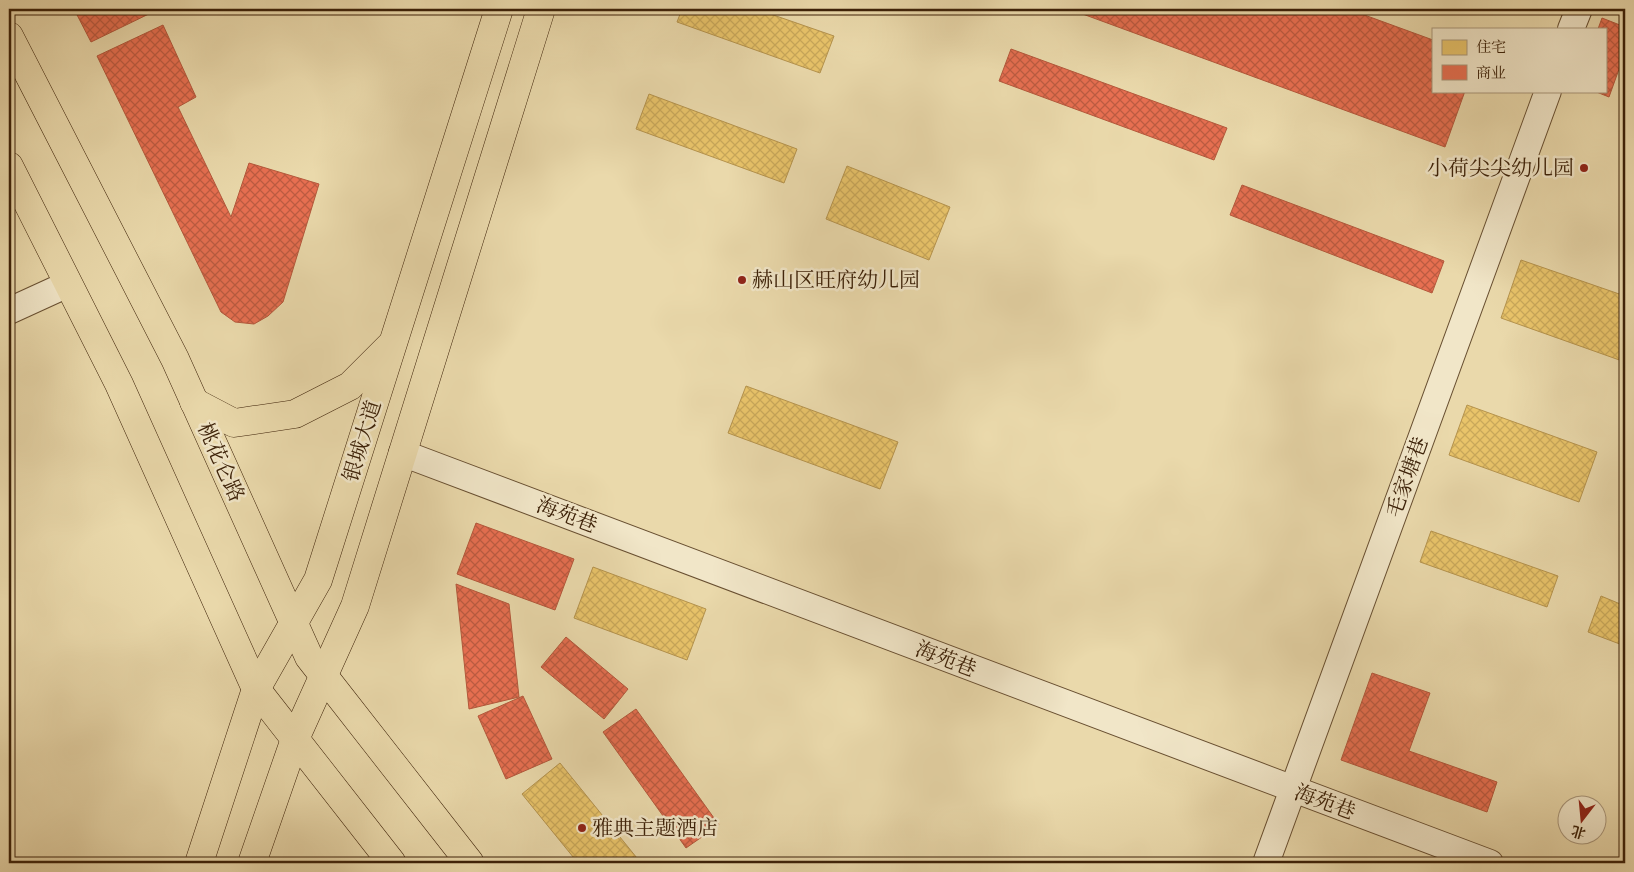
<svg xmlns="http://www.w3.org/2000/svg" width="1634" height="872" font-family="'IM FELL Double Pica','Noto Serif SC',serif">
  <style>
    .homes { fill: url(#homes-cross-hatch); stroke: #b5934d }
    .shops { fill: url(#shops-cross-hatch); stroke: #b4583b }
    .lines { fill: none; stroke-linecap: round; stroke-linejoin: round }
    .minor-casing { stroke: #684f31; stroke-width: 28 }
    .major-casing { stroke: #3c2108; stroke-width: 29 }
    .minor { stroke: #f1e6c8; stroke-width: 26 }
    .major { stroke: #ead9ab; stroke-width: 28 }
    .poi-dot { fill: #8f2418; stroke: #f1e6c8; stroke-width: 2 }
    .labels { text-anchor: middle; stroke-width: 5; stroke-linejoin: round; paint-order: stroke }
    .poi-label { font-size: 21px; fill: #3c2108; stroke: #f1e6c8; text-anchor: start }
    .street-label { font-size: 21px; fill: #3c2108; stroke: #f1e6c8 }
  </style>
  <defs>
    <pattern id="homes-cross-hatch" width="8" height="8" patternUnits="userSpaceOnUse" patternTransform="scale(1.25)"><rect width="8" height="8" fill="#e9c46a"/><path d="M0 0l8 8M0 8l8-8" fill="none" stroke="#c9a85a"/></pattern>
    <pattern id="shops-cross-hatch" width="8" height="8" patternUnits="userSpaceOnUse" patternTransform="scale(1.25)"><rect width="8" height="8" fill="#e76f51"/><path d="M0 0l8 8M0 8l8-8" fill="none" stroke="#bc5b41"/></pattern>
  </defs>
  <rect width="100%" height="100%" fill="#ead9ab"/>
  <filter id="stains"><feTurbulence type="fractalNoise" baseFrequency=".004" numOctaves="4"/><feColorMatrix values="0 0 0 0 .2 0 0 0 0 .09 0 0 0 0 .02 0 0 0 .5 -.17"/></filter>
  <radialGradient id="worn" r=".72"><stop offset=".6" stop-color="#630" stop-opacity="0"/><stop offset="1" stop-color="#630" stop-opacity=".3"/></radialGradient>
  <!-- homes -->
  <g class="homes">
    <path d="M682 9H756L834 36 820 73 677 22Z"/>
    <path d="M649 94 797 149 784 183 636 129Z"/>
    <path d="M847 166 950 207 929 260 826 219Z"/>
    <path d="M1521 260 1625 296V362L1501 318Z"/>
    <path d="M746 386 898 442 880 489 728 433Z"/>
    <path d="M1467 405 1597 452 1579 502 1449 455Z"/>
    <path d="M1431 531 1558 576 1547 607 1420 562Z"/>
    <path d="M593 567 706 609 687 660 574 618Z"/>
    <path d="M1601 596 1625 606V646L1588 632Z"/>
    <path d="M560 763 641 863H578L522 794Z"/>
  </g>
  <!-- shops -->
  <g class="shops">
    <path d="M74 9H157V10L91 42Z"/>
    <path d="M1069 9H1348L1433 40V91H1465L1445 147Z"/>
    <path d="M1602 18 1625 27V58H1623L1609 97 1594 91H1605V29H1598Z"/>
    <path d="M163 25 196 97 178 107 231 217 249 163 319 184 283 302 268 316 254 324 235 322 221 312 97 56Z"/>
    <path d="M1011 49 1227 128 1214 160 999 81Z"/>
    <path d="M1242 185 1444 261 1432 293 1230 215Z"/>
    <path d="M476 523 574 559 555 610 457 574Z"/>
    <path d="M456 584 509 604 519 697 469 709Z"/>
    <path d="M566 637 628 689 604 719 541 667Z"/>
    <path d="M1372 673 1430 693 1409 751 1497 782 1487 812 1341 760Z"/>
    <path d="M523 696 552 759 506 779 478 716Z"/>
    <path d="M636 709 719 825 686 848 603 732Z"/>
  </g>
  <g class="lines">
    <!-- minor casing -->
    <g class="minor-casing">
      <g id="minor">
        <path d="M1571 29 1579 9"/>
        <path d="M9 311 68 284"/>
        <path d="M402 453 1490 863"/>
        <path d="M1266 863 1548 91"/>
      </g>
    </g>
    <!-- major casing -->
    <g class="major-casing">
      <g id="major">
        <path d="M9 36 175 359 309 657 470 863"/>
        <path d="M9 166 119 384 256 689 392 863"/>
        <path d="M194 402 234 423 295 414 350 386 390 346"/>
        <path d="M199 863 256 689 318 580 499 9"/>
        <path d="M252 863 295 739 355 606 541 9"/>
      </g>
    </g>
    <!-- minor -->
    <use href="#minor" class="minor"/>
    <!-- major -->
    <use href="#major" class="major"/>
  </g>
  <!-- markers -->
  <g class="poi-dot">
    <circle cx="1584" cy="168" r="5"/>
    <circle cx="742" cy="280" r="5"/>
    <circle cx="582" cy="828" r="5"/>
  </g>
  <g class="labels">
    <!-- poi labels -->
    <g class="poi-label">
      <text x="1574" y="175" text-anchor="end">小荷尖尖幼儿园</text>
      <text x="752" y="287">赫山区旺府幼儿园</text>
      <text x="592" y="835">雅典主题酒店</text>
    </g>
    <!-- street labels -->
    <g class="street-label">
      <text transform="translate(362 441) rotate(-73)" y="7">银城大道</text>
      <text transform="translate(221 462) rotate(66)" y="7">桃花仑路</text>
      <text transform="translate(1407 477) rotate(-70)" y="7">毛家塘巷</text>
      <text transform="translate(567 515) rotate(21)" y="7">海苑巷</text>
      <text transform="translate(946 659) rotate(21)" y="7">海苑巷</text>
      <text transform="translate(1325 802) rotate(20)" y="7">海苑巷</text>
    </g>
  </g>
  <!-- margin -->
  <rect width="1634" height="872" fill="none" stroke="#ead9ab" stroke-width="30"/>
  <rect x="10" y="10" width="1614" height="852" fill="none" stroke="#3c2108" stroke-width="2.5"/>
  <rect x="15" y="15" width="1604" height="842" fill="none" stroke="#3c2108"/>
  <!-- legend -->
  <rect x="1432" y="28" width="175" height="65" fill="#f1e6c8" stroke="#a9977b"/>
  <rect x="1442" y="40" width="25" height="15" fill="#e9c46a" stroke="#a9977b"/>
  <text x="1476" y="52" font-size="15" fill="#3c2108">住宅</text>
  <rect x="1442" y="65" width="25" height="15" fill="#e76f51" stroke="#a9977b"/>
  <text x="1476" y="78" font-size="15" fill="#3c2108">商业</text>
  <!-- north arrow -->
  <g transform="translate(1582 820) rotate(196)"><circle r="24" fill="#f1e6c8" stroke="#a9977b"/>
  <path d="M0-4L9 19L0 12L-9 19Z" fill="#8f2418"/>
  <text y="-8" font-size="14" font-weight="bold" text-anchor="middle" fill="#3c2108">北</text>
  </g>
  <rect width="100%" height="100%" filter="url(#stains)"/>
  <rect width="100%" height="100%" fill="url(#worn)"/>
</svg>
